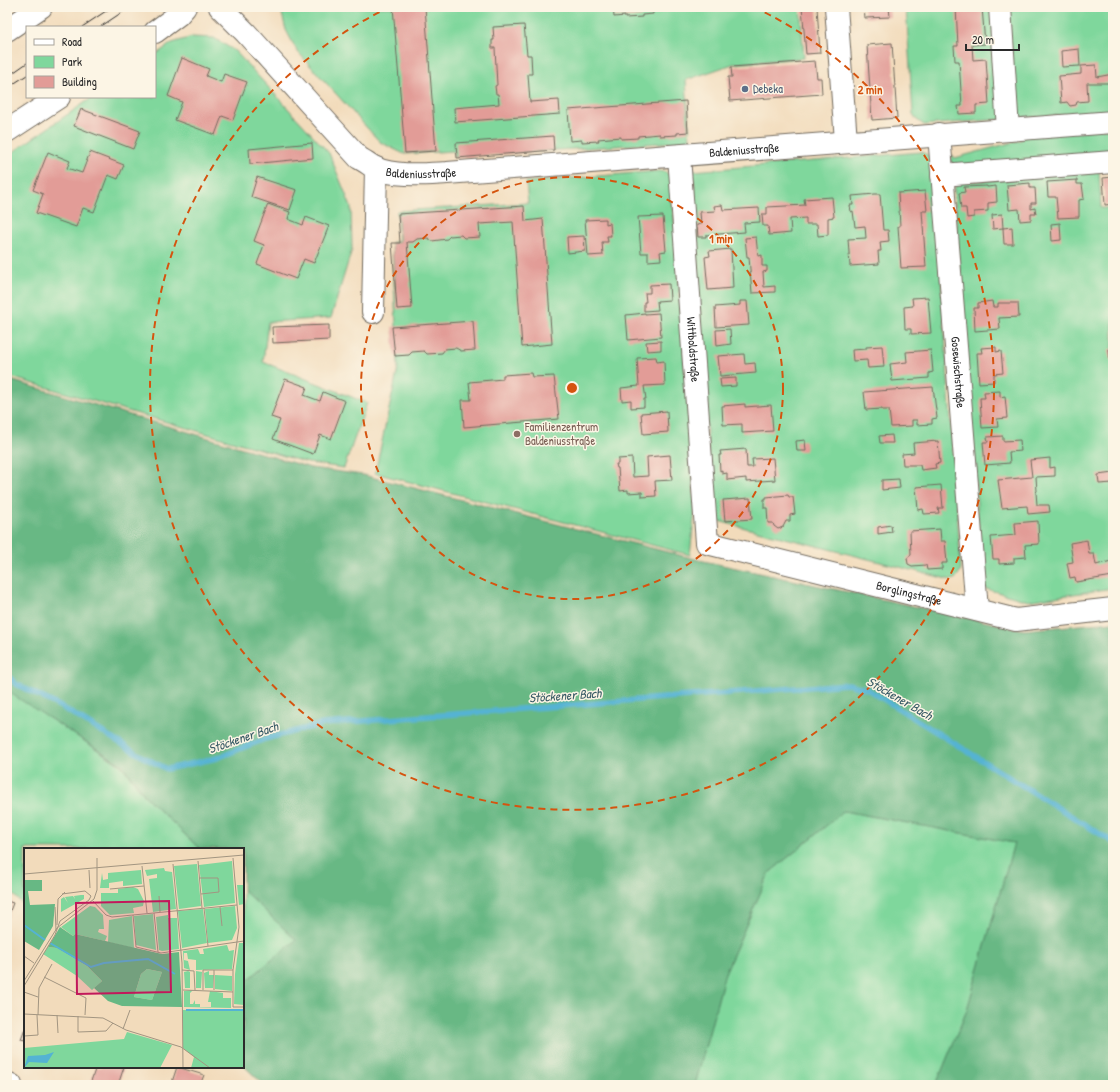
<svg xmlns="http://www.w3.org/2000/svg" width="1120" height="1092" font-family="'Patrick Hand',sans-serif">
  <style>
    .green { fill: #7fd79c; stroke: #558164 }
    .forest { fill: #67b884; stroke: #497258 }
    .lines { fill: none; stroke-linecap: round; stroke-linejoin: round }
    .stream { stroke: #54b3d3; stroke-width: 5.5 }
    .building { fill: #e29c97 }
    .minor-casing { stroke: #71695d; stroke-width: 24 }
    .minor { stroke: #fff; stroke-width: 22 }
    .tram { stroke: #2b2b2b; stroke-width: 1 }
    .ring { fill: none; stroke: #d5540f; stroke-width: 2; stroke-dasharray: 7 5 }
    .service-dot { fill: #5c6f8a; stroke: #fcf5e5; stroke-width: 1.5 }
    .education-dot { fill: #8d6e63; stroke: #fcf5e5; stroke-width: 1.5 }
    .labels { text-anchor: middle; stroke-width: 3; stroke-linejoin: round; paint-order: stroke }
    .service-label { font-size: 12px; fill: #4e5e75; stroke: #fcf5e5; text-anchor: start }
    .street-label { font-size: 12px; fill: #2b2b2b; stroke: #fcf5e5 }
    .education-label { font-size: 12px; fill: #785e54; stroke: #fcf5e5; text-anchor: start }
    .water-label { font-size: 13px; font-style: italic; fill: #395b66; stroke: #fcf5e5 }
    .inset-river { fill: none; stroke: #54b3d3; stroke-width: 2 }
    .inset-road { fill: none; stroke: #a29581; stroke-width: 1 }
    .view { fill: #c2185b; fill-opacity: 0.15; stroke: #c2185b; stroke-width: 2 }
    .inset-edge { fill: none; stroke: #2b2b2b; stroke-width: 2 }
    .centre { fill: #d5540f; stroke: #fcf5e5; stroke-width: 2 }
    .ring-label { font-size: 12px; text-anchor: middle; font-weight: bold; fill: #d5540f; stroke: #fcf5e5; stroke-width: 3; stroke-linejoin: round; paint-order: stroke }
  </style>
  <rect width="100%" height="100%" fill="#fcf5e5"/>
  <filter id="ink" filterUnits="userSpaceOnUse"><feTurbulence type="fractalNoise" baseFrequency=".025" numOctaves="2"/><feDisplacementMap in="SourceGraphic" scale="8" xChannelSelector="R" yChannelSelector="G"/><feConvolveMatrix kernelMatrix="1 2 1 2 8 2 1 2 1" color-interpolation-filters="sRGB"/></filter>
  <filter id="wash" filterUnits="userSpaceOnUse"><feTurbulence type="fractalNoise" baseFrequency=".012" numOctaves="4" result="noise"/><feDisplacementMap in="SourceGraphic" scale="16" xChannelSelector="R" yChannelSelector="G"/><feGaussianBlur stdDeviation="0.9" result="paint"/><feColorMatrix in="noise" values="0 0 0 0 0 0 0 0 0 0 0 0 0 0 0 0 0 1.4 0 .05"/><feComposite in="paint" operator="in"/></filter>
  <g filter="url(#wash)">
    <rect width="100%" height="100%" fill="#f2dbbb"/>
    <!-- green -->
    <g class="green">
      <path d="M282 7H800L804 58 733 64 686 80 690 141 455 157 454 151 404 154 380 142 297 51 286 30 282 14Z"/>
      <path d="M906 7H1113V111L924 125 917 120 913 114Z"/>
      <path d="M192 37 214 38 235 51 329 153 351 207 352 249 331 318 268 322 263 362 367 403 344 468 308 463 7 376V156L93 97H155V55L172 43Z"/>
      <path d="M1113 128V155L960 167 950 162 952 155 955 158 1021 140 1026 135Z"/>
      <path d="M922 152 930 156 933 163 961 569C960 574 957 579 951 580L718 521 713 515 690 201 695 191 693 171Z"/>
      <path d="M1099 170 1101 208H1113V588L1028 601 983 588 954 189 958 183Z"/>
      <path d="M659 171 666 172 671 177 695 510 690 555 375 473 398 368 392 242H399L397 211 528 203 526 182Z"/>
      <path d="M7 690 122 766 146 797 200 849H25V906L7 889Z"/>
      <path d="M844 811 1014 843 967 1010 936 1085H695L725 973 769 873Z"/>
      <path d="M243 890 296 940 243 984Z"/>
    </g>
    <!-- forest -->
    <path class="forest" d="M7 379 311 468 363 475 699 560 1024 630 1113 622V1085H936L967 1010 1014 843 844 811 769 873 725 973 695 1085H264L243 1065V984L296 940 243 890V849H200L146 797 122 765 7 691Z"/>
    <g class="lines">
      <!-- stream -->
      <path class="stream" d="M7 675 16 684 63 708 143 757 167 769 217 758 265 739 323 724 848 684 867 689 1113 842"/>
    </g>
    <g id="blocks">
      <!-- building -->
      <g class="building">
        <path d="M393 7H425L436 151 405 153Z"/>
        <path d="M613 7H653V14L642 15V17L625 18V16L614 17Z"/>
        <path d="M802 7H817L820 53 806 54Z"/>
        <path d="M864 7H889L890 17 865 18Z"/>
        <path d="M956 7H982L985 44 972 45 973 60 986 59 989 104 976 105V113L959 114 958 106H962L959 61H955L954 46H958Z"/>
        <path d="M524 25 527 55H531L532 74H528L530 102 559 100 560 114 455 122 454 108 499 104 498 94H496L495 86 497 85 495 48H492V40H494L493 27Z"/>
        <path d="M892 43 897 118 872 120 867 45Z"/>
        <path d="M1079 49 1080 66 1062 67 1061 51Z"/>
        <path d="M182 58 209 69 206 76 221 82 224 74 247 82 233 120 222 116 215 135 175 120 182 102 168 96Z"/>
        <path d="M815 61 817 78H821L822 94 730 101 728 77H732L731 67Z"/>
        <path d="M1096 65 1097 77 1113 74V83H1087L1088 101 1077 102 1076 105 1070 106 1067 102 1061 103 1059 76 1081 74V66Z"/>
        <path d="M686 101 688 132 677 133V135L660 136V134L638 136V138L621 139V137L598 139 599 141 582 142V140L570 141 568 110Z"/>
        <path d="M81 109 140 131 133 149 74 126Z"/>
        <path d="M553 136 554 150 457 158 456 143Z"/>
        <path d="M312 143 313 158 250 164 249 149Z"/>
        <path d="M48 152 70 161 67 168 82 173 90 152 124 165 118 179 108 175 94 212 83 208 76 227 36 213 43 194 33 190Z"/>
        <path d="M257 177 297 190 290 210 251 197Z"/>
        <path d="M1113 177V204L1105 205 1103 178Z"/>
        <path d="M1077 180V184H1082L1084 199 1079 200V217L1058 218 1056 197H1048L1047 182Z"/>
        <path d="M1030 183V188H1035L1036 203H1031V209L1035 208 1036 214H1031V220L1020 221 1019 209 1009 210 1007 185Z"/>
        <path d="M987 186V187L996 186 997 202 988 203V211L974 212V217L967 218 966 208H961L959 193 965 192 964 187Z"/>
        <path d="M925 191 927 211H922L926 267 901 268 898 226H900L898 193Z"/>
        <path d="M875 194H880L883 230H888L889 241 880 242 881 251H878L879 264 850 266 848 239 866 238 865 226 855 227 853 211 851 212 850 205H853L852 196Z"/>
        <path d="M832 197 834 217 828 218V235L818 236 817 224H806V218L790 219 791 233 769 235 768 226H763L762 214H767V207L805 205 804 199Z"/>
        <path d="M268 204 290 212 288 219 303 225 306 217 329 226 314 263 304 259 296 279 257 264 264 245 254 241Z"/>
        <path d="M722 205 723 210 759 208 760 222 744 223 745 232 706 235V237H698L697 225 701 224 700 212 715 211 714 206Z"/>
        <path d="M524 206 525 221 543 219 552 344 522 347 513 222 479 224 480 237 464 238 461 235 450 236 447 239 432 241 428 238 417 239 413 242H407L412 308 397 309 392 243H400L398 214Z"/>
        <path d="M1002 214 1003 228 993 229 992 215Z"/>
        <path d="M663 216 666 251 660 252 661 260 648 261V253H641L638 217Z"/>
        <path d="M606 219V224L610 223 611 236H607L608 242H602L603 255 588 256 585 220Z"/>
        <path d="M1060 223 1061 240 1052 241 1051 224Z"/>
        <path d="M1012 227 1013 244H1004L1003 228Z"/>
        <path d="M584 236 585 251 568 253 567 237Z"/>
        <path d="M756 237 758 256 762 255V266H767V271L763 272 764 287 775 286V292L752 293 749 257H747L745 238Z"/>
        <path d="M731 249 733 288 708 290 705 257 710 256 709 251Z"/>
        <path d="M669 284 670 300 657 301 658 310 644 311V302H646L645 293H650V285Z"/>
        <path d="M928 297 931 333 911 334V329H905L904 307 913 306 912 298Z"/>
        <path d="M740 301H747L749 325 716 327 715 307 740 305Z"/>
        <path d="M992 301 993 307H998V303H1018L1019 317 999 318 1000 329 975 331 974 308H978V303Z"/>
        <path d="M645 313V314L659 313 661 337 628 340 626 315Z"/>
        <path d="M473 321 475 350 461 351 456 348 445 349 442 353 427 354 424 351 412 352 409 355 395 356 392 327Z"/>
        <path d="M329 325V340L273 343 272 327Z"/>
        <path d="M730 329 731 344 717 346 716 330Z"/>
        <path d="M661 341V350L647 351 646 342Z"/>
        <path d="M882 346 884 367 868 368 867 360 853 361 852 350 866 349V347Z"/>
        <path d="M996 347V352L1001 351 1003 373 994 374V382L979 383 977 353H982L981 348Z"/>
        <path d="M1109 349H1113V360H1110Z"/>
        <path d="M931 350 933 372 929 373V378L892 381 890 364 907 362 906 352Z"/>
        <path d="M744 354 745 364 755 363 756 373 720 376 718 356Z"/>
        <path d="M656 357 657 362 664 361 665 385 644 386 646 399H644V407L631 408V400L622 401 621 388 639 386 637 358Z"/>
        <path d="M531 373 532 377 554 376 559 419 464 427 462 400H471L469 382 503 379V375Z"/>
        <path d="M736 378V386L721 387 720 379Z"/>
        <path d="M285 379 307 387 304 395 320 401 323 392 345 401 331 439 320 435 313 454 273 439 280 420 271 417Z"/>
        <path d="M933 387 937 418 932 419V424L917 425V420H912V426L891 427 889 410H882V409L866 410 864 392Z"/>
        <path d="M1000 391V397L1005 396 1007 418 997 419 998 427 982 428 980 398H985L984 392Z"/>
        <path d="M745 404V407L771 405 773 431 742 433V424L723 425 722 406Z"/>
        <path d="M667 411 668 432 643 434 641 413Z"/>
        <path d="M892 435 893 443H880L879 436Z"/>
        <path d="M1003 436V441L1020 440 1021 451 1009 452 1010 463 985 465 983 442H988L987 437Z"/>
        <path d="M805 440 806 451H797L796 441Z"/>
        <path d="M938 441 940 463 935 464 936 468 921 470 920 465H903L902 454 914 453 913 443Z"/>
        <path d="M746 449 747 467H753L752 459 773 458 775 480 746 482V478L727 480V473L722 474V470L720 471 719 455H721L720 451Z"/>
        <path d="M670 455 672 480 655 481 656 496 642 497V492L628 493V490L620 491 618 468H617L616 464H618V459L632 458 633 477 648 476 647 457Z"/>
        <path d="M1050 458V468L1055 467V476L1036 477 1037 491 1036 492 1037 505H1049L1050 512 1028 514 1027 506 1002 508 998 480 1032 477 1030 460Z"/>
        <path d="M1113 473V483L1099 484 1098 475Z"/>
        <path d="M899 479 900 488 882 490V480Z"/>
        <path d="M941 485 943 508H938L939 513 924 514 923 509 918 510 916 487Z"/>
        <path d="M788 495 789 497H793L795 514 790 515V521H786L783 527 778 529 774 526 773 523H768L767 508H764V499H766V497Z"/>
        <path d="M750 498 752 519 725 521 723 500Z"/>
        <path d="M1038 521 1039 544 1025 545 1026 557 1014 558V563L999 564V559H993L991 537 1016 535 1015 523Z"/>
        <path d="M891 525 892 532 878 534V527Z"/>
        <path d="M940 529 941 541H945L947 563H942V569L927 570 926 565 912 566 908 564 907 558 911 555 910 531Z"/>
        <path d="M1087 540 1089 554H1094L1096 565 1111 561 1110 558 1113 557V576L1076 582 1075 577 1070 578 1067 563 1073 562 1070 543Z"/>
        <path d="M7 901 13 903 7 919Z"/>
        <path d="M25 1029V1041L21 1040Z"/>
        <path d="M96 1067H124L118 1085H94L90 1084Z"/>
        <path d="M177 1067 204 1075 200 1085H171Z"/>
      </g>
    </g>
  </g>
  <g filter="url(#ink)">
    <use href="#blocks" fill-opacity="0" stroke="#71695d" stroke-width="1"/>
    <g class="lines">
      <!-- minor casing -->
      <g class="minor-casing">
        <g id="minor">
          <path id="s1" d="M220 7 246 33 359 158C365 161 370 165 375 168 395 177 426 174 447 173L1113 122"/>
          <path d="M836 7 846 141"/>
          <path d="M1000 7 1008 130"/>
          <path d="M7 30 41 7"/>
          <path d="M155 32 178 15 185 7"/>
          <path d="M7 131 59 97"/>
          <path id="s2" d="M939 134 977 610"/>
          <path id="s3" d="M679 156 707 543 1016 620 1113 609"/>
          <path d="M942 175 1113 162"/>
          <path d="M373 312 376 168"/>
          <path d="M7 1083 11 1085"/>
        </g>
      </g>
      <!-- minor -->
      <use href="#minor" class="minor"/>
      <!-- tram -->
      <g class="tram">
        <path d="M82 27 112 7"/>
        <path d="M100 27 130 7"/>
        <path d="M7 77 27 63"/>
        <path d="M7 88 27 75"/>
      </g>
    </g>
  </g>
  <!-- distance rings -->
  <g class="ring">
    <circle cx="572" cy="388" r="211"/>
    <path d="M754 7A422 422 0 1 1 390 7"/>
  </g>
  <!-- markers -->
  <circle class="service-dot" cx="745" cy="89" r="4"/>
  <circle class="education-dot" cx="517" cy="434" r="4"/>
  <g class="labels">
    <!-- service labels -->
    <g class="service-label">
      <text x="753" y="93">Debeka</text>
    </g>
    <!-- street labels -->
    <g class="street-label">
      <text dy="4" stroke="none"><textPath href="#s1" startOffset="595">Baldeniusstraße</textPath></text>
      <text dy="4" stroke="none"><textPath href="#s1" startOffset="271">Baldeniusstraße</textPath></text>
      <text dy="4" stroke="none"><textPath href="#s3" startOffset="194">Wittboldstraße</textPath></text>
      <text dy="4" stroke="none"><textPath href="#s2" startOffset="239">Gosewischstraße</textPath></text>
      <text dy="4" stroke="none"><textPath href="#s3" startOffset="596">Borglingstraße</textPath></text>
    </g>
    <!-- education labels -->
    <g class="education-label">
      <text x="525" y="431">Familienzentrum<tspan x="525" dy="14">Baldeniusstraße</tspan></text>
    </g>
    <!-- water labels -->
    <g class="water-label">
      <text transform="translate(565 695) rotate(-4)" y="5">Stöckener Bach</text>
      <text transform="translate(900 698) rotate(30)" y="5">Stöckener Bach</text>
      <text transform="translate(243 737) rotate(-19)" y="5">Stöckener Bach</text>
    </g>
  </g>
  <!-- overview -->
  <g transform="translate(24 848)">
    <rect width="220" height="220" fill="#f2dbbb"/>
    <path d="M208 13 211 55 180 59 175 17ZM173 16 177 58 155 61 150 18ZM140 20 141 23 148 24 152 61 129 64 125 31 133 30V26L123 28 121 22ZM117 22 118 36 99 38V33L85 35V40H76L78 25 79 32 84 31V25ZM213 37H220V56L215 57ZM109 39 114 41 120 53 119 58 109 60 110 65 86 67 77 58V45H94V41ZM57 47H60V51L37 64V51L40 49 44 55 41 49 49 48 51 51 50 48ZM66 58 71 59 79 67 80 81H75L74 84 83 88 81 93 51 86 49 88 37 79ZM211 58 213 80 208 92 184 95 181 61ZM179 61 183 95 158 100 154 63ZM129 66 132 102 112 97 110 68ZM144 67V70H153L155 101 138 103 135 102 132 69ZM108 68 110 100 84 94 85 72ZM215 95H220V157L210 156 211 126ZM203 97 205 103 210 102 208 121 172 122V112L164 111 163 105H160V112L164 113 166 122 160 120 159 103 174 101 176 106H180L179 101ZM24 99 33 100 63 118 78 133 68 142 53 128 19 106ZM123 121 138 124 128 152 110 149 117 126ZM164 123 166 124V140H161L160 124ZM172 123 178 124 177 140H172ZM185 123V127H190L189 140H181L180 125ZM191 127 208 128V143L191 141ZM169 142 166 145V156H169L171 152V156H176V159H187V154H184L186 143 199 145V150H207V160L160 159V143ZM159 162 220 163V220H167L170 209 159 200ZM103 184 148 197 136 220H0V200L100 191Z" fill="#7fd79c"/>
    <path d="M0 32H18V43H4L6 57 31 56 29 78 15 102 0 93ZM36 79 49 88 51 86 138 106 155 104 158 159 98 158 84 153 70 140 78 133 63 118 33 100 24 99ZM123 121 138 124 128 152 110 149 117 126Z" fill="#67b884" fill-rule="evenodd"/>
    <path d="M30 204 23 215 5 214 0 220 4 208 21 207Z" fill="#54b3d3"/>
    <path class="inset-river" d="M0 77 21 92M26 95 67 119 80 115 124 111 151 126M162 162H220"/>
    <path class="inset-road" d="M209 10 215 79 209 122V159H220M174 13 178 60M149 16 158 115 159 220M118 18 123 65M65 22 66 40M0 26 220 7M175 30H194L195 44 177 46M86 41 120 38M135 48 136 64M69 53 82 67 88 69 213 57M31 59 32 82M196 59 198 78M180 60 184 98M130 65 134 104M109 67 112 99 137 105 220 93M33 77 34 51 41 44M0 108 10 115M158 122 170 123 171 142M20 129 62 150 61 167M0 133 33 80 70 51 73 42V10M0 138 31 87 36 73 65 52 67 48 61 43 38 46M159 142 209 144M179 142V122H209M190 142V122M0 144 14 149M0 166 79 170 102 182 157 199 186 220M14 167 15 140 28 116M33 167 34 185M54 168V184L82 183 89 175M99 181 106 162M0 188 14 187 13 167"/>
    <path class="view" d="M145 53 147 144 53 146 52 55Z"/>
    <rect width="220" height="220" class="inset-edge"/>
  </g>
  <circle cx="572" cy="388" r="6" class="centre"/>
  <g class="ring-label">
    <text x="870" y="94">2 min</text>
    <text x="721" y="243">1 min</text>
  </g>
  <!-- margin -->
  <rect width="1120" height="1092" fill="none" stroke="#fcf5e5" stroke-width="24"/>
  <!-- legend -->
  <rect x="26" y="26" width="130" height="72" fill="#fcf5e5" stroke="#a8a49b"/>
  <rect x="34" y="39" width="20" height="6" fill="#ffffff" stroke="#a8a49b"/>
  <text x="62" y="46" font-size="12" fill="#2b2b2b">Road</text>
  <rect x="34" y="56" width="20" height="12" fill="#7fd79c" stroke="#a8a49b"/>
  <text x="62" y="66" font-size="12" fill="#2b2b2b">Park</text>
  <rect x="34" y="76" width="20" height="12" fill="#e29c97" stroke="#a8a49b"/>
  <text x="62" y="86" font-size="12" fill="#2b2b2b">Building</text>
  <!-- scale -->
  <path d="M966 44v6h53v-6" fill="none" stroke="#2b2b2b" stroke-width="2"/>
  <text x="972" y="44" font-size="12" fill="#2b2b2b" stroke="#fcf5e5" stroke-width="3" paint-order="stroke">20 m</text>
</svg>
